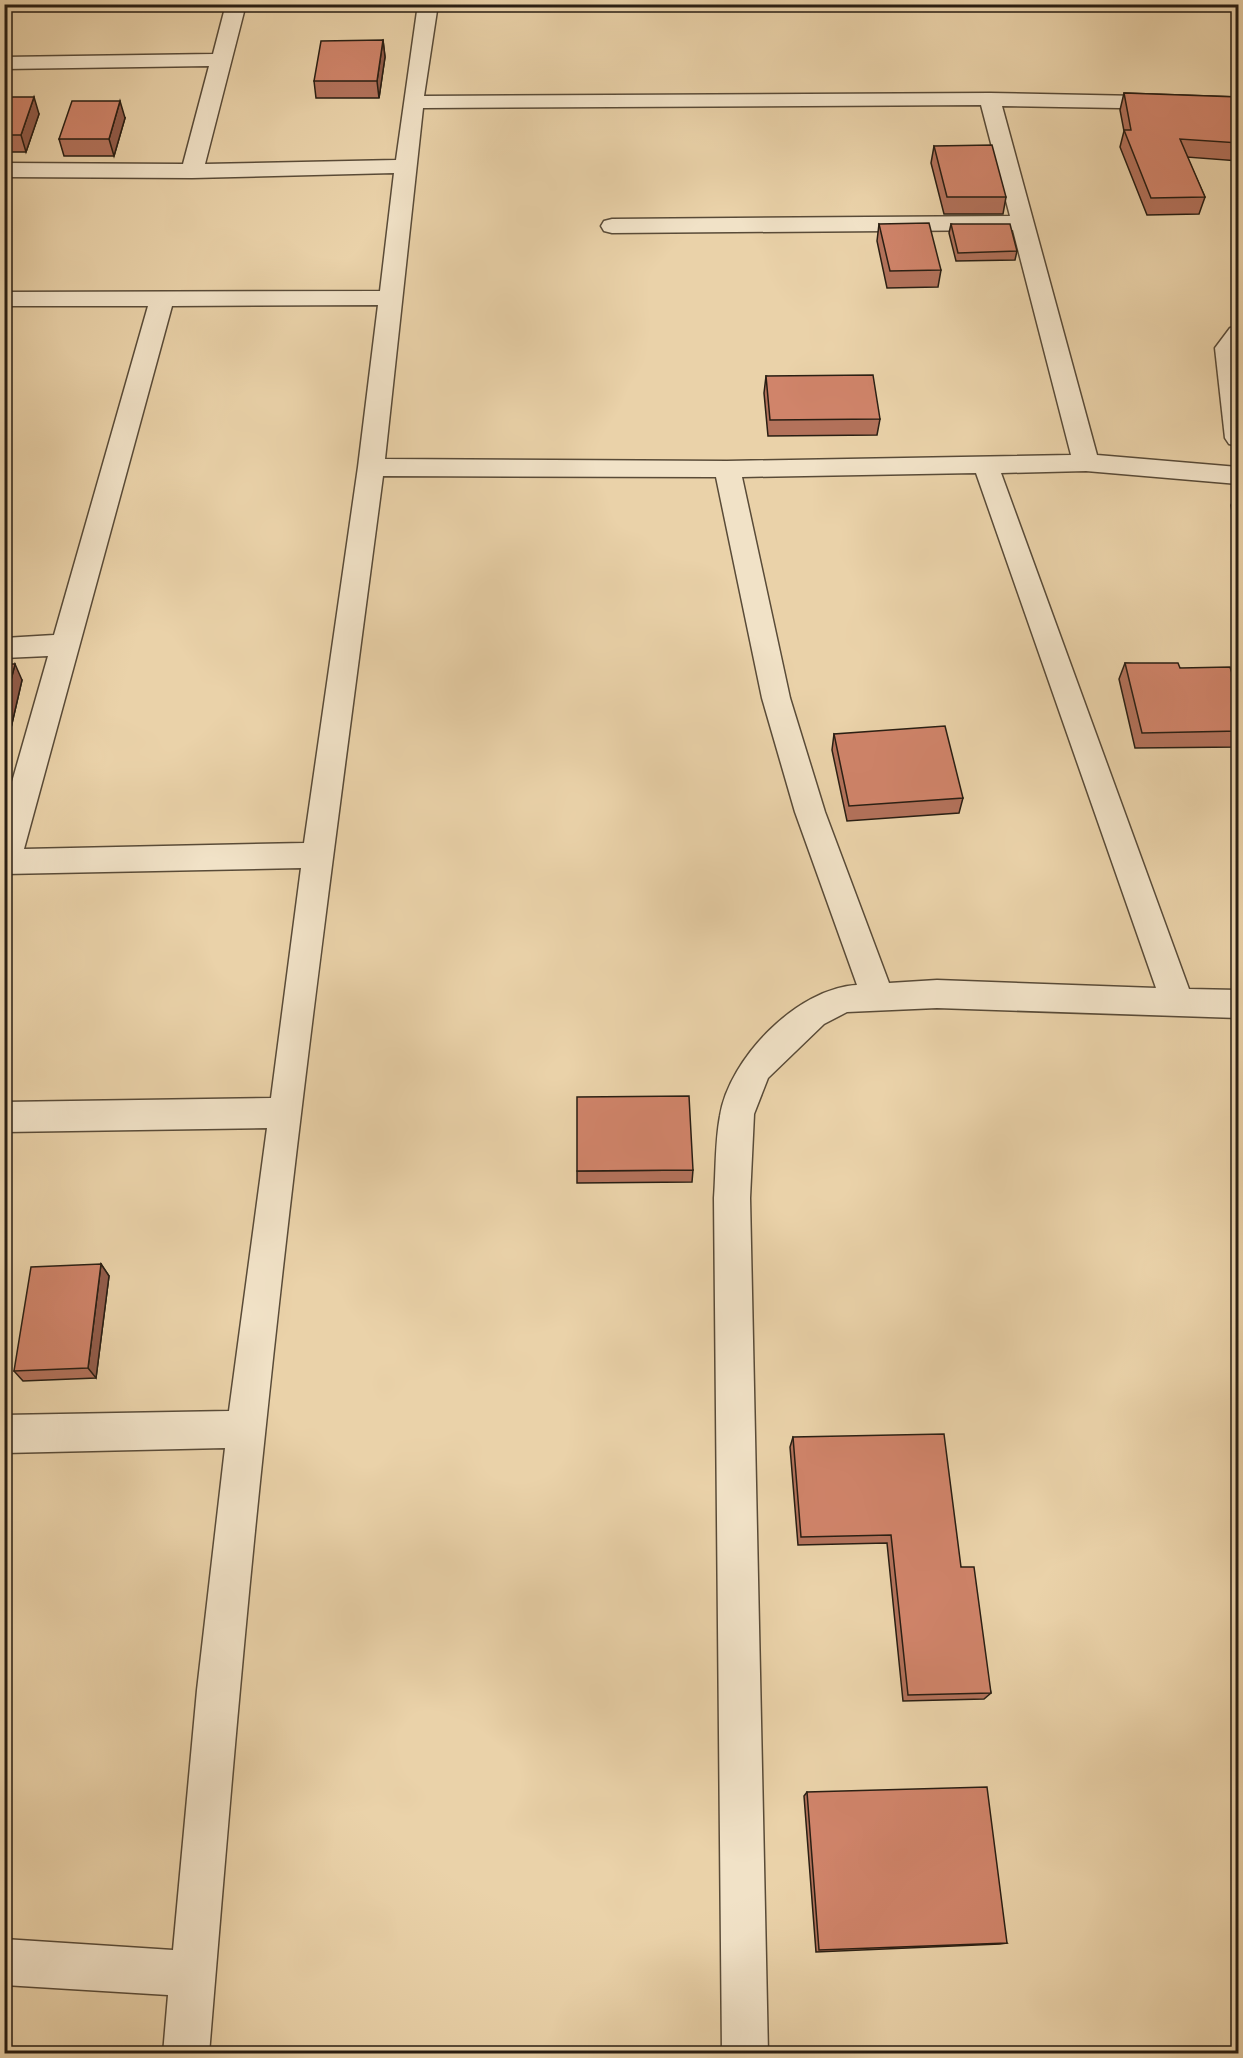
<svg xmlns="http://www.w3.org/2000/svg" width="1243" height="2058" font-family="'IM FELL French Canon',serif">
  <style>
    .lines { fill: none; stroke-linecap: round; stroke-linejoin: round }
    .minor-casing { stroke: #594b38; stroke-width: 3 }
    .minor { fill: #f1e2c7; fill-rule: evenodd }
    .wall { fill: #b3725b; stroke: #291e13; stroke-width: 1.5 }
    .shaded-wall { fill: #925c4a; stroke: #291e13; stroke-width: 1.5 }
    .building { fill: #d0846a; stroke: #291e13; stroke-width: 1.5 }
  </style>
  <rect width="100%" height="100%" fill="#ead2a9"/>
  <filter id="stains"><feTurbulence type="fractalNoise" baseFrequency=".00333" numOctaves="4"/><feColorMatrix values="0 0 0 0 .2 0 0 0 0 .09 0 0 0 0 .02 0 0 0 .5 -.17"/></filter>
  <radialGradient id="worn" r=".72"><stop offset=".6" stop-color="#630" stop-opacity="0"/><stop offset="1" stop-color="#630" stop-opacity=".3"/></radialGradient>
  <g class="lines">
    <!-- minor casing -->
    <g class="minor-casing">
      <g id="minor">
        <path d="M226 4H246L205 164 396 160 418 4H438L424 96 990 93 1238 98V110L1002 106 1097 455 1238 467V484L1086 471 1001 473 1189 989 1238 990V1018L937 1008 847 1012 824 1024 768 1078 754 1114 750 1198 768 2054H722L714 1198C716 1171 715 1142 720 1116 729 1058 798 988 857 985L795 812 762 698 716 477 383 476C341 795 298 1114 265 1434 243 1640 226 1847 209 2054H163L168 1995 4 1985V1939L173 1950 197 1690 225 1448 4 1453V1415L229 1411 267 1128 4 1132V1102L271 1098 301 868 4 874V810L48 656 4 658V638L54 635 148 306H4V292L380 291 394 173 192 178 4 177V163L183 164 209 66 4 69V57L213 54ZM981 105 1010 216 612 219 604 221 601 226 604 231 612 233 1013 230 1071 455 727 461 385 459 423 108ZM378 305 358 467 304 843 24 849 172 306ZM976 473 1156 988 937 980 889 983 825 812 790 698 742 477Z"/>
        <path d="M1238 326V446L1229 444 1225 438 1215 348 1230 328Z"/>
      </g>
    </g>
    <!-- minor -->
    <use href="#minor" class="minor"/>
  </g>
  <!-- wall -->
  <g class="wall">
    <path d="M383 40 385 57 379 98H316L314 81Z"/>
    <path d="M1124 93 1239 97V161L1187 157 1205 197 1199 214 1147 215 1120 147 1124 131 1120 110Z"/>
    <path d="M4 97 39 114 26 152H4Z"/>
    <path d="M125 118 114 156H64L59 139Z"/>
    <path d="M934 146 1006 197 1003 214H944L931 163Z"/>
    <path d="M879 224 941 270 938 287 887 288 877 241Z"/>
    <path d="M951 224 1017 251 1015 260 956 261 949 233Z"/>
    <path d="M766 376 880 419 877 435 768 436 764 393Z"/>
    <path d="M1239 487V561L1231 505Z"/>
    <path d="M1125 663 1180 668 1239 696V747L1135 748 1119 679Z"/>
    <path d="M4 664 22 680 8 741H4Z"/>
    <path d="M834 734 963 798 959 813 847 821 832 750Z"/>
    <path d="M693 1170 692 1182 577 1183V1171Z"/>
    <path d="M101 1264 109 1276 96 1378 23 1381 14 1371Z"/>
    <path d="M793 1437 961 1567 991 1693 984 1699 903 1701 887 1543 798 1545 790 1447Z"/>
    <path d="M807 1792 1007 1943 1000 1944 816 1952 804 1796Z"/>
  </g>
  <!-- shaded-wall -->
  <g class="shaded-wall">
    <path d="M383 40 385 57 379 98 377 81Z"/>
    <path d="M34 97 39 114 26 152 21 135Z"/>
    <path d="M120 101 125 118 114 156 109 139Z"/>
    <path d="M15 664 22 680 8 741 4 733V708Z"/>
    <path d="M101 1264 109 1276 96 1378 88 1368Z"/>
  </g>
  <!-- building -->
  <g class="building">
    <path d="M383 40 377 81H314L321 41Z"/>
    <path d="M1124 93 1239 97V143L1180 139 1205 197 1151 198 1124 130H1131Z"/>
    <path d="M4 97H34L21 135H4Z"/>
    <path d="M72 101H120L109 139H59Z"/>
    <path d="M992 145 1006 197H947L934 146Z"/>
    <path d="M929 223 941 270 890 271 879 224Z"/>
    <path d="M951 224H1010L1017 251 958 253Z"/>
    <path d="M873 375 880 419 770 420 766 376Z"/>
    <path d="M1125 663H1178L1180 668 1230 667 1239 696V731L1142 733Z"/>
    <path d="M4 664H15L4 708Z"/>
    <path d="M945 726 963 798 849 806 834 734Z"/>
    <path d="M689 1096 693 1170 577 1171V1097Z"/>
    <path d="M101 1264 88 1368 14 1371 31 1267Z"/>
    <path d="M944 1434 961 1567H974L991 1693 908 1695 891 1535 801 1537 793 1437Z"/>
    <path d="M987 1787 1007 1943 819 1950 807 1792Z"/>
  </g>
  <!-- margin -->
  <rect width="1243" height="2058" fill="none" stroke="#ead2a9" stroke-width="24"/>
  <rect x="6" y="6" width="1231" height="2046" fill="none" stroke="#291e13" stroke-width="3"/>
  <rect x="12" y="12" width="1219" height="2034" fill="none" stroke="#291e13" stroke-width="1.5"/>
  <rect width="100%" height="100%" filter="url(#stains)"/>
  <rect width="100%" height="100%" fill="url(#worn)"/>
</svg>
